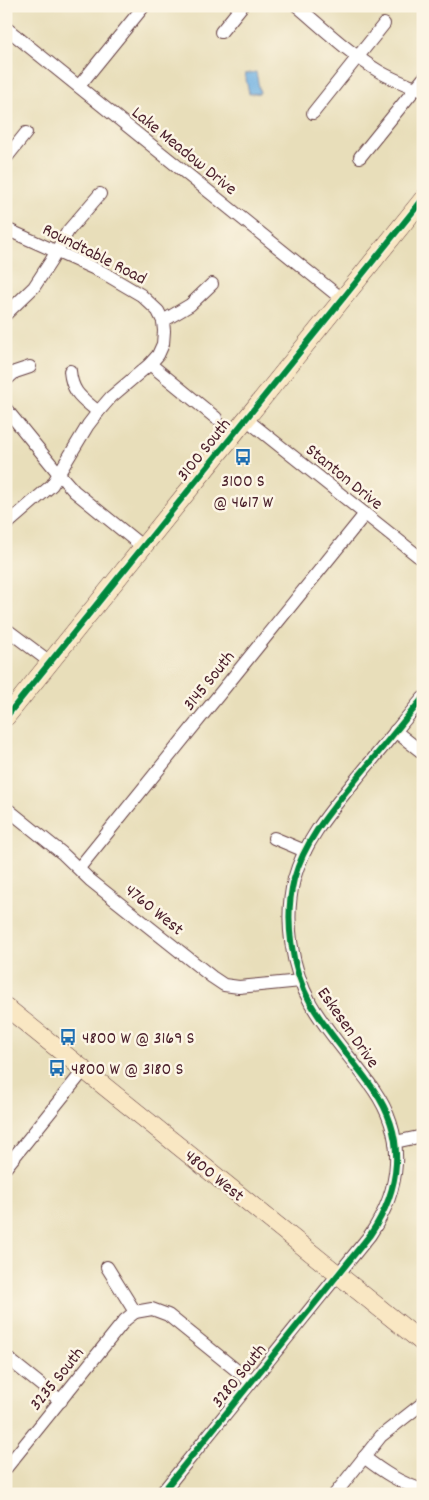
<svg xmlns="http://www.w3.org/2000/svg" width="429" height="1500" font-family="Dekko,sans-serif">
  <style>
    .water { fill: #6db0e2; stroke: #5c6886 }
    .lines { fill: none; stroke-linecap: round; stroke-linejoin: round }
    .minor-casing { stroke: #623c40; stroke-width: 14 }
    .secondary-casing { stroke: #623c40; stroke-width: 19 }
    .minor { stroke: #fff; stroke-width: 12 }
    .secondary { stroke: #f9e7c3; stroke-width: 18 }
    .cycleway-casing { stroke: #fcf5e5; stroke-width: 9 }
    .cycleway { stroke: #00873e; stroke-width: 6 }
    .labels { text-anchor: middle; stroke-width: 5; stroke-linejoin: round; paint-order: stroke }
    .street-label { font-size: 18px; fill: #4a1f2b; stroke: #fcf5e5 }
    .poi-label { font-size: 18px; fill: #4a1f2b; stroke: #fcf5e5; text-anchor: start }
  </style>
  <rect width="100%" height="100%" fill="#fcf5e5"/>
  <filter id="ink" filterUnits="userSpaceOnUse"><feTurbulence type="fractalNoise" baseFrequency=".02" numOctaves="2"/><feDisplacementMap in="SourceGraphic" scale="10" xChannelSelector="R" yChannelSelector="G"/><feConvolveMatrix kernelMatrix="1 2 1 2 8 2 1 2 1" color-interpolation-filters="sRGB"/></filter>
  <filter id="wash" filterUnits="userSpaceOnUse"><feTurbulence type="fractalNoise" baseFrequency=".0096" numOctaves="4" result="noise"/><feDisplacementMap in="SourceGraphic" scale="20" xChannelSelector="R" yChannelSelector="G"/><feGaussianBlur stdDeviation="1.12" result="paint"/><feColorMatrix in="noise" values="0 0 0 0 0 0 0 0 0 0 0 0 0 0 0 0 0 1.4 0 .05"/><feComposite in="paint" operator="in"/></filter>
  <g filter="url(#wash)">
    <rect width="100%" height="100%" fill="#e8deba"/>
    <!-- water -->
    <path class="water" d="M256 72 260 93 249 94 245 74Z"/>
  </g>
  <g filter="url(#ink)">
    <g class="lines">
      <!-- minor casing -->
      <g class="minor-casing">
        <g id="minor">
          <path d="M297 6C323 28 350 54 380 72 394 80 408 85 423 91"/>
          <path d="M6 28 342 299"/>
          <path d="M221 32 242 6"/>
          <path d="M79 86 144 6"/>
          <path d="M313 113 384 24"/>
          <path d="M360 157 423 79"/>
          <path d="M6 158 26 133"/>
          <path d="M6 229 102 272 141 295 158 311 163 321 164 331 163 344 158 355 150 364 111 397 98 412 88 425 52 485 6 525"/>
          <path d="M6 314 34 287 51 261 68 231 100 194"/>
          <path d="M163 321 190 305 212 284"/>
          <path d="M150 364 216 418"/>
          <path d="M70 371C72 393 82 398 98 412"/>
          <path d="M6 380 15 372 30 367"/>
          <path d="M6 409 59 474 74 491 143 547"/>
          <path d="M246 419 423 560"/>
          <path d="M6 629 50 662"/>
          <path d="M395 731 423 753"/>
          <path d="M6 808 62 853 90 880 212 977 224 985 239 987 301 981"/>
          <path d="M274 838 305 851"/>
          <path d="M79 868 365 514"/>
          <path d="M395 1142 423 1136"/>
          <path d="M6 1167 84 1070"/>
          <path d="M107 1267 135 1312 152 1309 168 1315 251 1382"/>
          <path d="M6 1357 61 1401"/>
          <path d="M364 1457C383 1472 400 1483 423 1490"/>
          <path d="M6 1468 125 1320 135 1312"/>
          <path d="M161 1494 370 1235C401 1189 407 1138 374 1090 354 1061 329 1035 311 1004 291 968 284 919 294 879 305 839 333 808 358 777 380 751 401 724 423 698"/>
          <path d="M335 1494 381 1436 423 1403"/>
        </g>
      </g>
      <!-- secondary casing -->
      <g class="secondary-casing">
        <g id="secondary">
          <path d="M6 717 423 199"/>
          <path d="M6 1007 423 1343"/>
        </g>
      </g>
      <!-- minor -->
      <use href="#minor" class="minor"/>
      <!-- secondary -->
      <use href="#secondary" class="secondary"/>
      <!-- cycleway casing -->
      <g class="cycleway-casing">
        <g id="cycleway">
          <path d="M6 717 423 199"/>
          <path d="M161 1494 370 1235C401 1189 407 1138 374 1090 354 1061 329 1035 311 1004 291 968 284 919 294 879 305 839 333 808 358 777 380 751 401 724 423 698"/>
        </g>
      </g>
      <!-- cycleway -->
      <use href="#cycleway" class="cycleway"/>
    </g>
  </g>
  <!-- icons -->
  <defs>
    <g id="bus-bare" transform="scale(1.35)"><path d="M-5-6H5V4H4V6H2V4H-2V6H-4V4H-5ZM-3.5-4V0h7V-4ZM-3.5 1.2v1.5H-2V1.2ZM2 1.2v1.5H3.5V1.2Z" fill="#1f6fb2" stroke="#fcf5e5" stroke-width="2.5" paint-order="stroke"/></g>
  </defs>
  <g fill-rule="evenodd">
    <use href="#bus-bare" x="243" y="457"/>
    <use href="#bus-bare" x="68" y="1037"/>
    <use href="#bus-bare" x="57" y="1068"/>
  </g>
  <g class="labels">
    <!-- street labels -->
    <g class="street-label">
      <text transform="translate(185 150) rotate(39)" y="6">Lake Meadow Drive</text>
      <text transform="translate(95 253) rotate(27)" y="6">Roundtable Road</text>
      <text transform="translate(203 449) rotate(-51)" y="6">3100 South</text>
      <text transform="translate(345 476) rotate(39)" y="6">Stanton Drive</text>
      <text transform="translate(208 680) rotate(-51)" y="6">3145 South</text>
      <text transform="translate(155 909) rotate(39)" y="6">4760 West</text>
      <text transform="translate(349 1027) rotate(55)" y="6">Eskesen Drive</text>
      <text transform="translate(215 1175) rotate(39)" y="6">4800 West</text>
      <text transform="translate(238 1375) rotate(-51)" y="6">3280 South</text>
      <text transform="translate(56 1378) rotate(-51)" y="6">3235 South</text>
    </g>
    <!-- poi labels -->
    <g class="poi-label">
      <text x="243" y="486" text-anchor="middle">3100 S<tspan x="243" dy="21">@ 4617 W</tspan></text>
      <text x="82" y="1043">4800 W @ 3169 S</text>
      <text x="71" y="1074">4800 W @ 3180 S</text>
    </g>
  </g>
  <!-- margin -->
  <rect width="429" height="1500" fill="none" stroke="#fcf5e5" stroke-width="25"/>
</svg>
